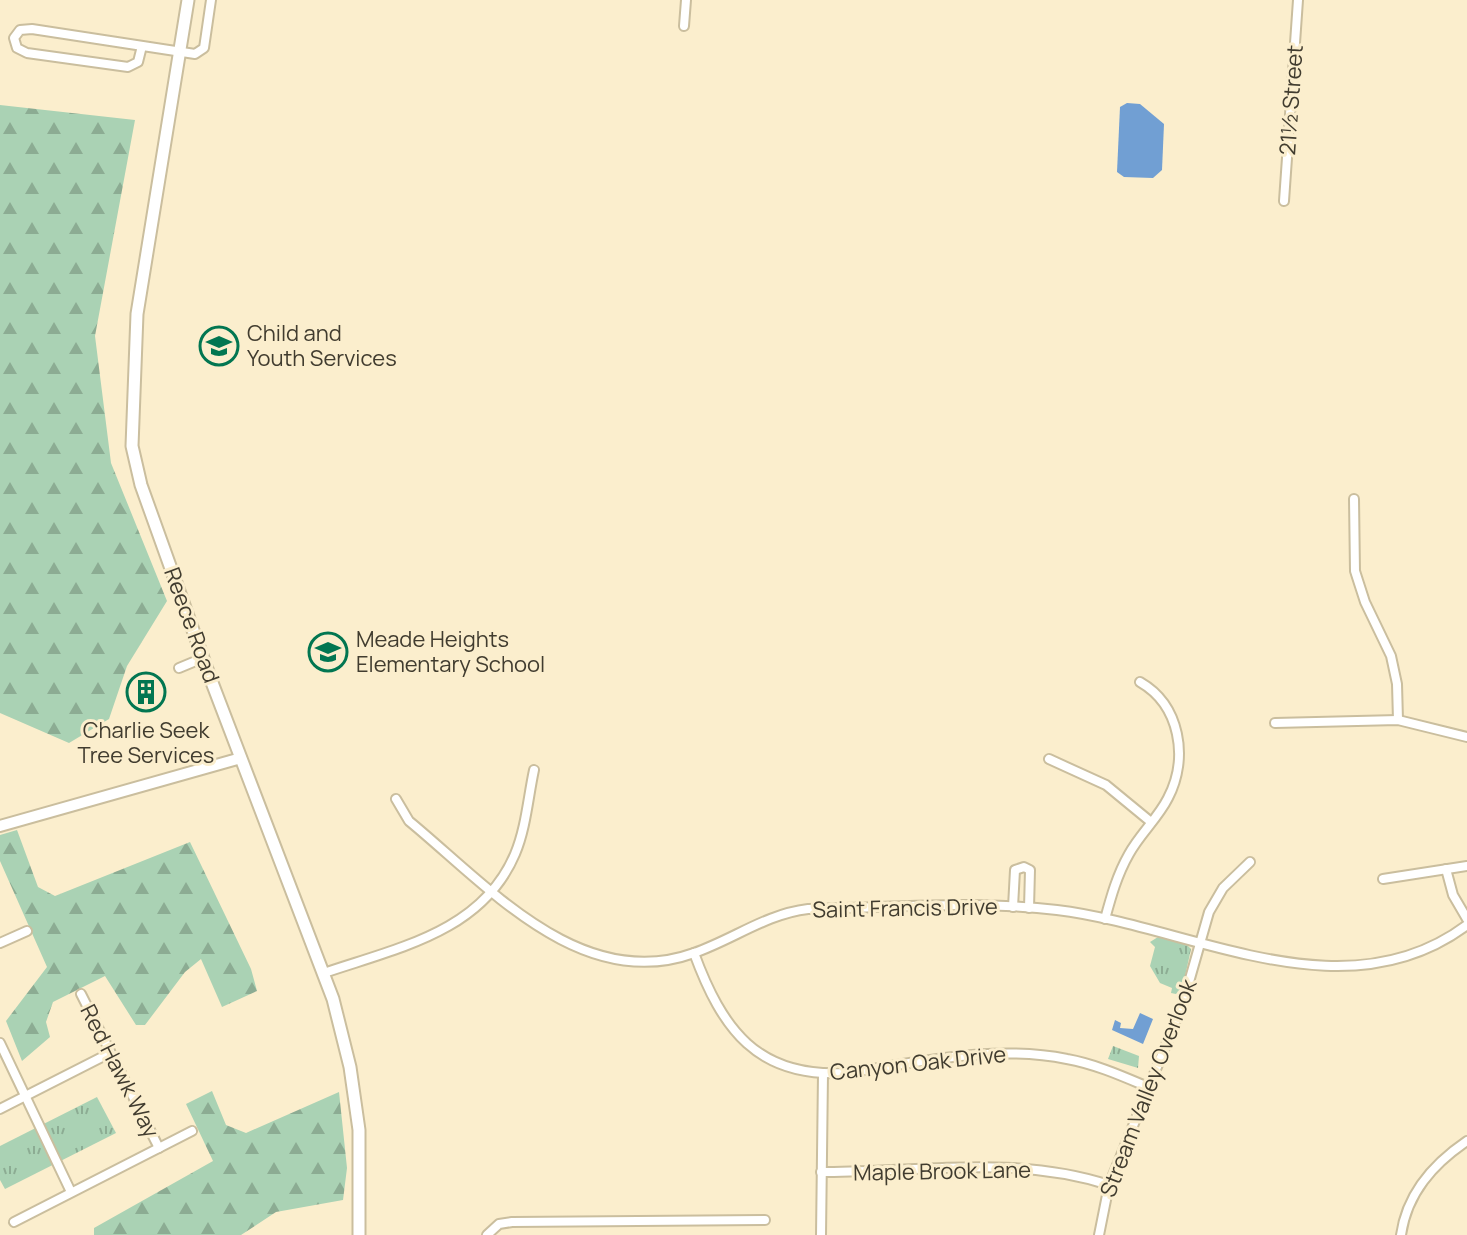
<svg xmlns="http://www.w3.org/2000/svg" width="1467" height="1235" font-family="Manrope,sans-serif">
  <style>
    .grass { fill: url(#grass-tufts) }
    .forest { fill: url(#forest-firs) }
    .water { fill: #719fd3 }
    .lines { fill: none; stroke-linecap: round; stroke-linejoin: round }
    .minor-casing { stroke: #cabe9e; stroke-width: 12 }
    .tertiary-casing { stroke: #cabe9e; stroke-width: 14 }
    .secondary-casing { stroke: #cabe9e; stroke-width: 15 }
    .minor { stroke: #fff; stroke-width: 8 }
    .tertiary { stroke: #fff; stroke-width: 10 }
    .secondary { stroke: #fff; stroke-width: 11 }
    .labels { text-anchor: middle; stroke-width: 6; stroke-linejoin: round; paint-order: stroke }
    .street-label { font-size: 22px; fill: #413c2f; stroke: #fbeecd }
    .poi-label { font-size: 22px; fill: #413c2f; stroke: #fbeecd; text-anchor: start }
  </style>
  <defs>
    <pattern id="grass-tufts" width="24" height="20" patternUnits="userSpaceOnUse" patternTransform="scale(2)"><rect width="24" height="20" fill="#aad2b4"/><path d="M3 7l-1-3M5 7V3M7 7l1-3M15 17l-1-3M17 17v-4M19 17l1-3" fill="none" stroke="#8cac93"/></pattern>
    <pattern id="forest-firs" width="22" height="20" patternUnits="userSpaceOnUse" patternTransform="scale(2)"><rect width="22" height="20" fill="#aad2b4"/><path d="M5 1l3.5 6h-7zM16 11l3.5 6h-7z" fill="#8cac93"/></pattern>
  </defs>
  <rect width="100%" height="100%" fill="#fbeecd"/>
  <!-- grass -->
  <g class="grass">
    <path d="M1158 937 1187 945 1191 949 1182 990 1176 994 1171 993 1172 988 1160 983 1150 966 1155 947 1150 942Z"/>
    <path d="M1113 1046 1139 1056 1138 1068 1108 1059Z"/>
    <path d="M97 1097 116 1133 5 1189 0 1180V1146Z"/>
  </g>
  <!-- forest -->
  <g class="forest">
    <path d="M0 105 135 120 95 336 111 463 167 601 127 666 109 719 69 743 0 713Z"/>
    <path d="M17 830 38 887 55 896 190 842 251 969 257 991 222 1007 201 959 185 972 145 1025H136L105 976 53 1002 46 1022 50 1037 22 1061 6 1021 47 967 0 861V835Z"/>
    <path d="M212 1091 226 1125 246 1133 339 1092 347 1168 343 1200 276 1212 241 1235H94V1228L213 1161 186 1104Z"/>
  </g>
  <!-- water -->
  <g class="water">
    <path d="M1127 103 1140 104 1164 124 1162 170 1153 178 1124 177 1117 172 1120 107Z"/>
    <path d="M1140 1013 1153 1019 1143 1044 1112 1030 1115 1020 1121 1023 1120 1028 1133 1029Z"/>
  </g>
  <g class="lines">
    <!-- minor casing -->
    <g class="minor-casing">
      <g id="minor">
        <path d="M684 26 686 0"/>
        <path d="M142 46 138 62 128 67 27 53 17 48 14 38 20 30 32 29 195 54 204 48 211 0"/>
        <path d="M1284 201 1298 0"/>
        <path d="M1354 499 1355 571 1365 602 1391 656 1397 684 1398 720"/>
        <path d="M179 668 203 658"/>
        <path d="M1275 723 1398 720 1467 737"/>
        <path d="M1049 759 1106 785 1151 822"/>
        <path d="M396 799 409 821C487 885 581 994 694 953 734 939 766 914 808 909 890 908 975 900 1057 910 1190 926 1343 1018 1467 925"/>
        <path d="M1446 869 1453 895 1467 919"/>
        <path d="M1383 879 1467 866"/>
        <path d="M1013 907 1015 870 1024 867 1030 870 1029 908"/>
        <path d="M1105 919C1111 897 1117 875 1129 854 1140 834 1158 818 1168 798 1189 758 1180 705 1140 682"/>
        <path d="M0 943 27 931"/>
        <path d="M694 953C722 1029 757 1078 845 1073 917 1063 994 1044 1067 1059 1095 1064 1122 1076 1148 1087"/>
        <path d="M324 973C397 948 482 932 515 854 526 828 528 798 534 770"/>
        <path d="M81 994 159 1148"/>
        <path d="M0 1043 71 1192"/>
        <path d="M0 1109 110 1053"/>
        <path d="M821 1172C917 1173 1015 1154 1109 1185"/>
        <path d="M14 1222 192 1131"/>
        <path d="M487 1235 499 1224 512 1222 765 1220"/>
        <path d="M821 1235 823 1074"/>
        <path d="M1099 1235 1109 1185 1183 1003 1209 912 1223 888 1250 862"/>
        <path d="M1401 1235C1407 1193 1433 1164 1467 1141"/>
      </g>
    </g>
    <!-- tertiary casing -->
    <g class="tertiary-casing">
      <path id="tertiary" d="M0 826 241 758"/>
    </g>
    <!-- secondary casing -->
    <g class="secondary-casing">
      <path id="secondary" d="M188 0 137 314 132 446 141 485 208 672 333 999 350 1067 359 1130V1235"/>
    </g>
    <!-- minor -->
    <use href="#minor" class="minor"/>
    <!-- tertiary -->
    <use href="#tertiary" class="tertiary"/>
    <!-- secondary -->
    <use href="#secondary" class="secondary"/>
  </g>
  <!-- icons -->
  <defs>
    <g id="school-ring" transform="scale(2)"><circle r="9.5" fill="#fbeecd" stroke="#027651" stroke-width="1.5"/><path d="M0-5L7-2L0 1L-7-2ZM-4 1L0 2.5L4 1V4Q0 6-4 4Z" fill="#027651"/></g>
    <g id="building-ring" transform="scale(2)"><circle r="9.5" fill="#fbeecd" stroke="#027651" stroke-width="1.5"/><path d="M-4-6H4V6H1V3H-1V6H-4ZM-2.5-4.3h1.7v1.8h-1.7ZM.8-4.3h1.7v1.8H.8ZM-2.5-1h1.7V.8h-1.7ZM.8-1h1.7V.8H.8Z" fill="#027651"/></g>
  </defs>
  <g fill-rule="evenodd">
    <use href="#school-ring" x="219" y="346"/>
    <use href="#school-ring" x="328" y="652"/>
    <use href="#building-ring" x="146" y="692"/>
  </g>
  <g class="labels">
    <!-- street labels -->
    <g class="street-label">
      <text transform="translate(1291 100) rotate(-86)" y="8">21½ Street</text>
      <text transform="translate(192 625) rotate(70)" y="8">Reece Road</text>
      <text transform="translate(905 908) rotate(-1)" y="8">Saint Francis Drive</text>
      <text transform="translate(918 1063) rotate(-6)" y="8">Canyon Oak Drive</text>
      <text transform="translate(120 1071) rotate(63)" y="8">Red Hawk Way</text>
      <text transform="translate(1148 1088) rotate(-69)" y="8">Stream Valley Overlook</text>
      <text transform="translate(942 1171) rotate(-1)" y="8">Maple Brook Lane</text>
    </g>
    <!-- poi labels -->
    <g class="poi-label">
      <text x="247" y="341">Child and<tspan x="247" dy="25">Youth Services</tspan></text>
      <text x="356" y="647">Meade Heights<tspan x="356" dy="25">Elementary School</tspan></text>
      <text x="146" y="738" text-anchor="middle">Charlie Seek<tspan x="146" dy="25">Tree Services</tspan></text>
    </g>
  </g>
</svg>
